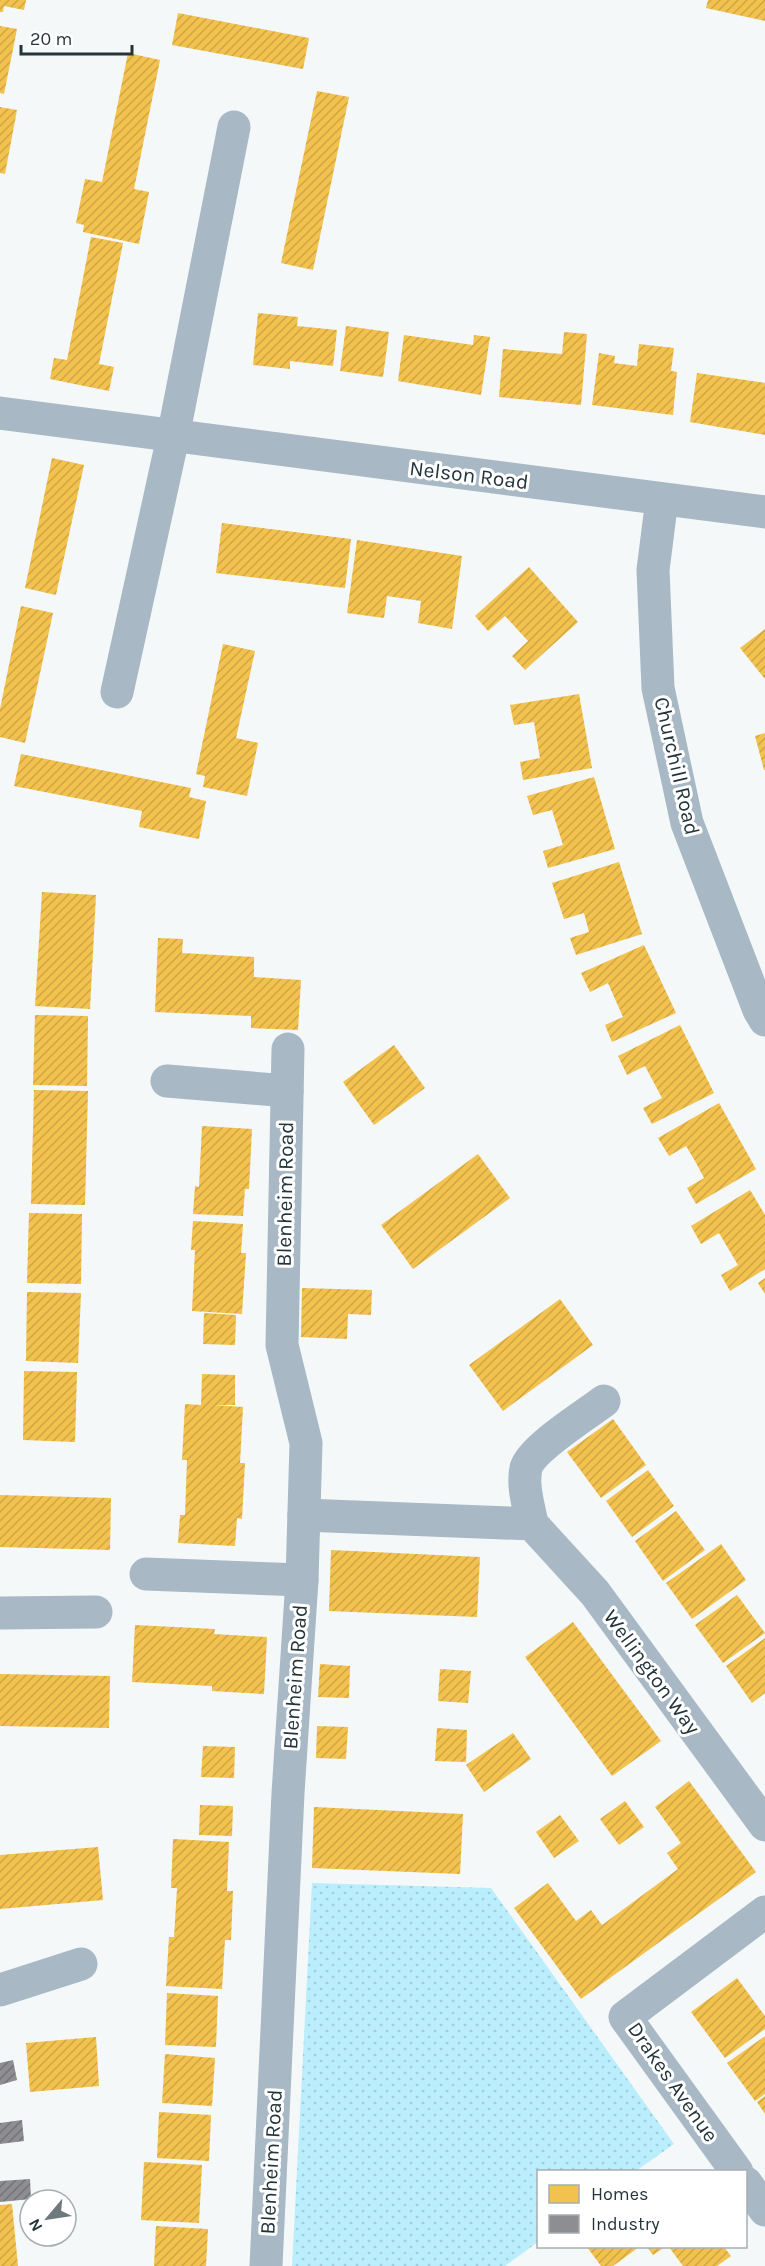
<svg xmlns="http://www.w3.org/2000/svg" width="765" height="2266" font-family="Karla,sans-serif">
  <style>
    .park { fill: url(#park-dots) }
    .homes { fill: url(#homes-hatch) }
    .industry { fill: url(#industry-hatch) }
    .lines { fill: none; stroke-linecap: round; stroke-linejoin: round }
    .minor { stroke: #a8b8c5; stroke-width: 33 }
    .labels { text-anchor: middle; stroke-width: 6; stroke-linejoin: round; paint-order: stroke }
    .street-label { font-size: 21px; fill: #24353a; stroke: #fff }
  </style>
  <defs>
    <pattern id="park-dots" width="8" height="8" patternUnits="userSpaceOnUse" patternTransform="scale(1.5)"><rect width="8" height="8" fill="#baeefc"/><path d="M2 2h.1M6 6h.1" fill="none" stroke="#a0cdd9" stroke-width="1.8" stroke-linecap="round"/></pattern>
    <pattern id="homes-hatch" width="6" height="6" patternUnits="userSpaceOnUse" patternTransform="scale(1.5)"><rect width="6" height="6" fill="#f2c14e"/><path d="M-1 1l2-2M0 6l6-6M5 7l2-2" fill="none" stroke="#cfa645"/></pattern>
    <pattern id="industry-hatch" width="6" height="6" patternUnits="userSpaceOnUse" patternTransform="scale(1.5)"><rect width="6" height="6" fill="#8d8d92"/><path d="M-1 1l2-2M0 6l6-6M5 7l2-2" fill="none" stroke="#737478"/></pattern>
  </defs>
  <rect width="100%" height="100%" fill="#f4f8f9"/>
  <!-- park -->
  <path class="park" d="M312 1883 491 1888 674 2144 636 2171 538 2172V2242L505 2266H292Z"/>
  <!-- homes -->
  <g class="homes">
    <path d="M0 0H26L24 10 4 6 3 12H0Z"/>
    <path d="M708 0H765V21L706 8Z"/>
    <path d="M178 13 309 38 303 69 172 45Z"/>
    <path d="M0 26 17 29 4 94 0 93Z"/>
    <path d="M128 53 160 60 134 189 149 192 139 244 83 232 84 225 76 223 85 179 102 182Z"/>
    <path d="M317 91 349 97 313 270 281 263Z"/>
    <path d="M0 107 17 110 5 174 0 173Z"/>
    <path d="M91 237 123 243 99 364 114 367 109 391 50 379 54 358 67 360Z"/>
    <path d="M258 313 298 317 297 326 337 330 333 366 290 361V369L253 365Z"/>
    <path d="M346 326 389 332 383 377 340 371Z"/>
    <path d="M564 332 587 334 581 405 499 397 503 349 562 354Z"/>
    <path d="M404 335 473 345 474 335 490 337 481 395 398 381Z"/>
    <path d="M639 344 674 348 671 371 677 372 673 415 592 405 599 353 615 356 614 363 637 366Z"/>
    <path d="M697 373 765 383V435L690 422Z"/>
    <path d="M52 458 84 465 56 595 25 588Z"/>
    <path d="M222 523 351 539 345 588 216 573Z"/>
    <path d="M357 540 462 556 452 629 418 623 421 601 387 596 384 618 347 613Z"/>
    <path d="M529 567 578 622 525 670 512 656 528 641 517 629 505 616 488 631 475 616Z"/>
    <path d="M21 606 53 613 25 743 0 737V709Z"/>
    <path d="M765 629V679L740 648Z"/>
    <path d="M223 644 255 651 236 738 258 743 247 796 203 787 205 776 196 774Z"/>
    <path d="M579 694 592 768 523 780 520 762 540 758 534 722 514 725 510 705Z"/>
    <path d="M765 733V770H764L755 736Z"/>
    <path d="M21 754 191 788 189 797 206 801 199 839 139 827 142 811 14 786Z"/>
    <path d="M594 777 615 849 548 868 543 851 563 845 552 810 533 815 527 796Z"/>
    <path d="M619 862 642 934 576 955 570 938 589 932 584 913 564 919 552 883Z"/>
    <path d="M42 892 96 895 90 1009 35 1006Z"/>
    <path d="M158 938 183 939 182 953 254 957V977L301 980 298 1030 251 1028V1016L155 1012Z"/>
    <path d="M644 945 676 1013 612 1042 605 1025 623 1017 615 999 608 983 590 992 581 973Z"/>
    <path d="M35 1015 88 1016 87 1086 33 1085Z"/>
    <path d="M680 1025 714 1093 652 1124 643 1108 662 1098 645 1066 627 1075 618 1056Z"/>
    <path d="M394 1045 425 1088 374 1125 343 1082Z"/>
    <path d="M34 1090 88 1091 85 1205 31 1204Z"/>
    <path d="M719 1103 756 1169 696 1204 687 1188 704 1178 695 1161 686 1146 669 1156 658 1138Z"/>
    <path d="M202 1126 252 1129 249 1189H245L243 1216 193 1214 195 1186 199 1187Z"/>
    <path d="M478 1154 510 1198 413 1269 381 1225Z"/>
    <path d="M750 1190 765 1215V1269L730 1291 721 1275 738 1265 719 1233 701 1244 691 1226Z"/>
    <path d="M29 1213 82 1214 81 1284 27 1283Z"/>
    <path d="M193 1221 243 1224 241 1253H246L242 1314 192 1311 195 1250H191Z"/>
    <path d="M765 1278V1294L758 1283Z"/>
    <path d="M302 1288 372 1290 371 1315 348 1314 347 1339 301 1337Z"/>
    <path d="M27 1292 81 1293 78 1363 26 1361Z"/>
    <path d="M560 1299 593 1345 503 1411 469 1365Z"/>
    <path d="M204 1313 236 1315 235 1345 203 1344Z"/>
    <path d="M24 1371 77 1372 75 1442 23 1440Z"/>
    <path d="M202 1374 235 1375V1405H214L243 1407 240 1463H245L242 1519 237 1518 235 1546 178 1543 180 1515H185L187 1460H182L185 1404 201 1405Z"/>
    <path d="M613 1419 646 1465 601 1498 567 1452Z"/>
    <path d="M648 1470 674 1506 632 1537 606 1501Z"/>
    <path d="M0 1495 111 1498 110 1550 0 1547Z"/>
    <path d="M676 1511 705 1550 663 1581 635 1541Z"/>
    <path d="M721 1544 746 1580 692 1619 666 1583Z"/>
    <path d="M331 1550 480 1557 477 1617 329 1611Z"/>
    <path d="M737 1595 765 1633 723 1663 695 1625Z"/>
    <path d="M573 1622 661 1741 612 1776 525 1657Z"/>
    <path d="M135 1625 215 1629 214 1634 267 1637 264 1694 212 1691V1686L132 1682Z"/>
    <path d="M765 1638V1693L752 1703 726 1666Z"/>
    <path d="M320 1664 350 1666 349 1698 318 1697Z"/>
    <path d="M440 1669 471 1671 468 1703 438 1701Z"/>
    <path d="M0 1674 110 1676 109 1728 0 1726Z"/>
    <path d="M317 1726 348 1727 346 1759 316 1758Z"/>
    <path d="M437 1728 467 1730 466 1762 435 1761Z"/>
    <path d="M513 1733 531 1759 484 1792 466 1765Z"/>
    <path d="M203 1746 235 1747 234 1778 201 1777Z"/>
    <path d="M689 1781 756 1872 581 1999 514 1908 548 1883 576 1921 591 1910 602 1925 678 1869 667 1853 681 1843 655 1807Z"/>
    <path d="M625 1801 644 1827 619 1845 600 1819Z"/>
    <path d="M200 1805 233 1806 232 1836 199 1835Z"/>
    <path d="M314 1807 463 1814 460 1874 312 1868Z"/>
    <path d="M560 1815 579 1841 554 1858 536 1832Z"/>
    <path d="M173 1839 229 1842 227 1891H233L232 1916 231 1940H225L222 1989 166 1986 169 1937H174L177 1888H171Z"/>
    <path d="M98 1847 103 1900 0 1909V1855Z"/>
    <path d="M737 1978 765 2016V2029L725 2058 691 2012Z"/>
    <path d="M167 1993 218 1996 216 2047 165 2045Z"/>
    <path d="M765 2036V2094L755 2101 727 2063Z"/>
    <path d="M96 2037 99 2086 30 2092 26 2043Z"/>
    <path d="M165 2054 215 2058 212 2106 162 2103Z"/>
    <path d="M765 2096V2114L757 2102Z"/>
    <path d="M159 2112 211 2115 209 2161 157 2158Z"/>
    <path d="M144 2162 202 2165 199 2223 141 2220Z"/>
    <path d="M12 2204 18 2266H0V2205Z"/>
    <path d="M156 2226 208 2229 206 2266H154Z"/>
    <path d="M587 2247H639L613 2266H601Z"/>
    <path d="M647 2247H665L653 2255Z"/>
    <path d="M669 2247H724L731 2256 717 2266H683Z"/>
  </g>
  <!-- industry -->
  <g class="industry">
    <path d="M13 2060 17 2080 0 2085V2063Z"/>
    <path d="M22 2120 24 2141 0 2144V2123Z"/>
    <path d="M30 2179 31 2199 0 2202V2181Z"/>
  </g>
  <g class="lines">
    <!-- minor -->
    <g class="minor">
      <path d="M0 413 765 512"/>
      <path d="M662 499 653 570 658 688 687 823 759 1010 765 1020"/>
      <path d="M117 692 173 437 234 127"/>
      <path d="M167 1081 287 1091"/>
      <path d="M304 1515 532 1524 595 1593 765 1825"/>
      <path d="M532 1524C529 1507 522 1486 526 1468 532 1448 586 1415 604 1401"/>
      <path d="M146 1574 302 1580"/>
      <path d="M0 1613 96 1612"/>
      <path d="M0 1990 81 1964"/>
      <path d="M737 2172 625 2017 765 1912"/>
      <path d="M746 2183 765 2210"/>
      <path d="M266 2266 288 1793 302 1580 306 1443 282 1345 288 1049"/>
    </g>
  </g>
  <g class="labels">
    <!-- street labels -->
    <g class="street-label">
      <text transform="translate(469 475) rotate(7)" y="7">Nelson Road</text>
      <text transform="translate(677 766) rotate(77)" y="7">Churchill Road</text>
      <text transform="translate(285 1194) rotate(-89)" y="7">Blenheim Road</text>
      <text transform="translate(652 1672) rotate(54)" y="7">Wellington Way</text>
      <text transform="translate(295 1677) rotate(-86)" y="7">Blenheim Road</text>
      <text transform="translate(673 2082) rotate(55)" y="7">Drakes Avenue</text>
      <text transform="translate(271 2162) rotate(-87)" y="7">Blenheim Road</text>
    </g>
  </g>
  <!-- legend -->
  <rect x="537" y="2170" width="210" height="78" fill="#ffffff" stroke="#a7aeb0" stroke-width="1.5"/>
  <rect x="549" y="2185" width="30" height="18" fill="#f2c14e" stroke="#a7aeb0" stroke-width="1.5"/>
  <text x="591" y="2200" font-size="18" fill="#24353a">Homes</text>
  <rect x="549" y="2215" width="30" height="18" fill="#8d8d92" stroke="#a7aeb0" stroke-width="1.5"/>
  <text x="591" y="2230" font-size="18" fill="#24353a">Industry</text>
  <!-- north arrow -->
  <g transform="translate(48 2218) rotate(241)"><circle r="28" fill="#ffffff" stroke="#a7aeb0" stroke-width="1.5"/>
  <path d="M0-4.5L10 22L0 15L-10 22Z" fill="#6d797d"/>
  <text y="-9" font-size="16" font-weight="bold" text-anchor="middle" fill="#24353a">N</text>
  </g>
  <!-- scale -->
  <path d="M21 45v9h111v-9" fill="none" stroke="#24353a" stroke-width="3"/>
  <text x="30" y="45" font-size="18" fill="#24353a" stroke="#ffffff" stroke-width="4.5" paint-order="stroke">20 m</text>
</svg>
